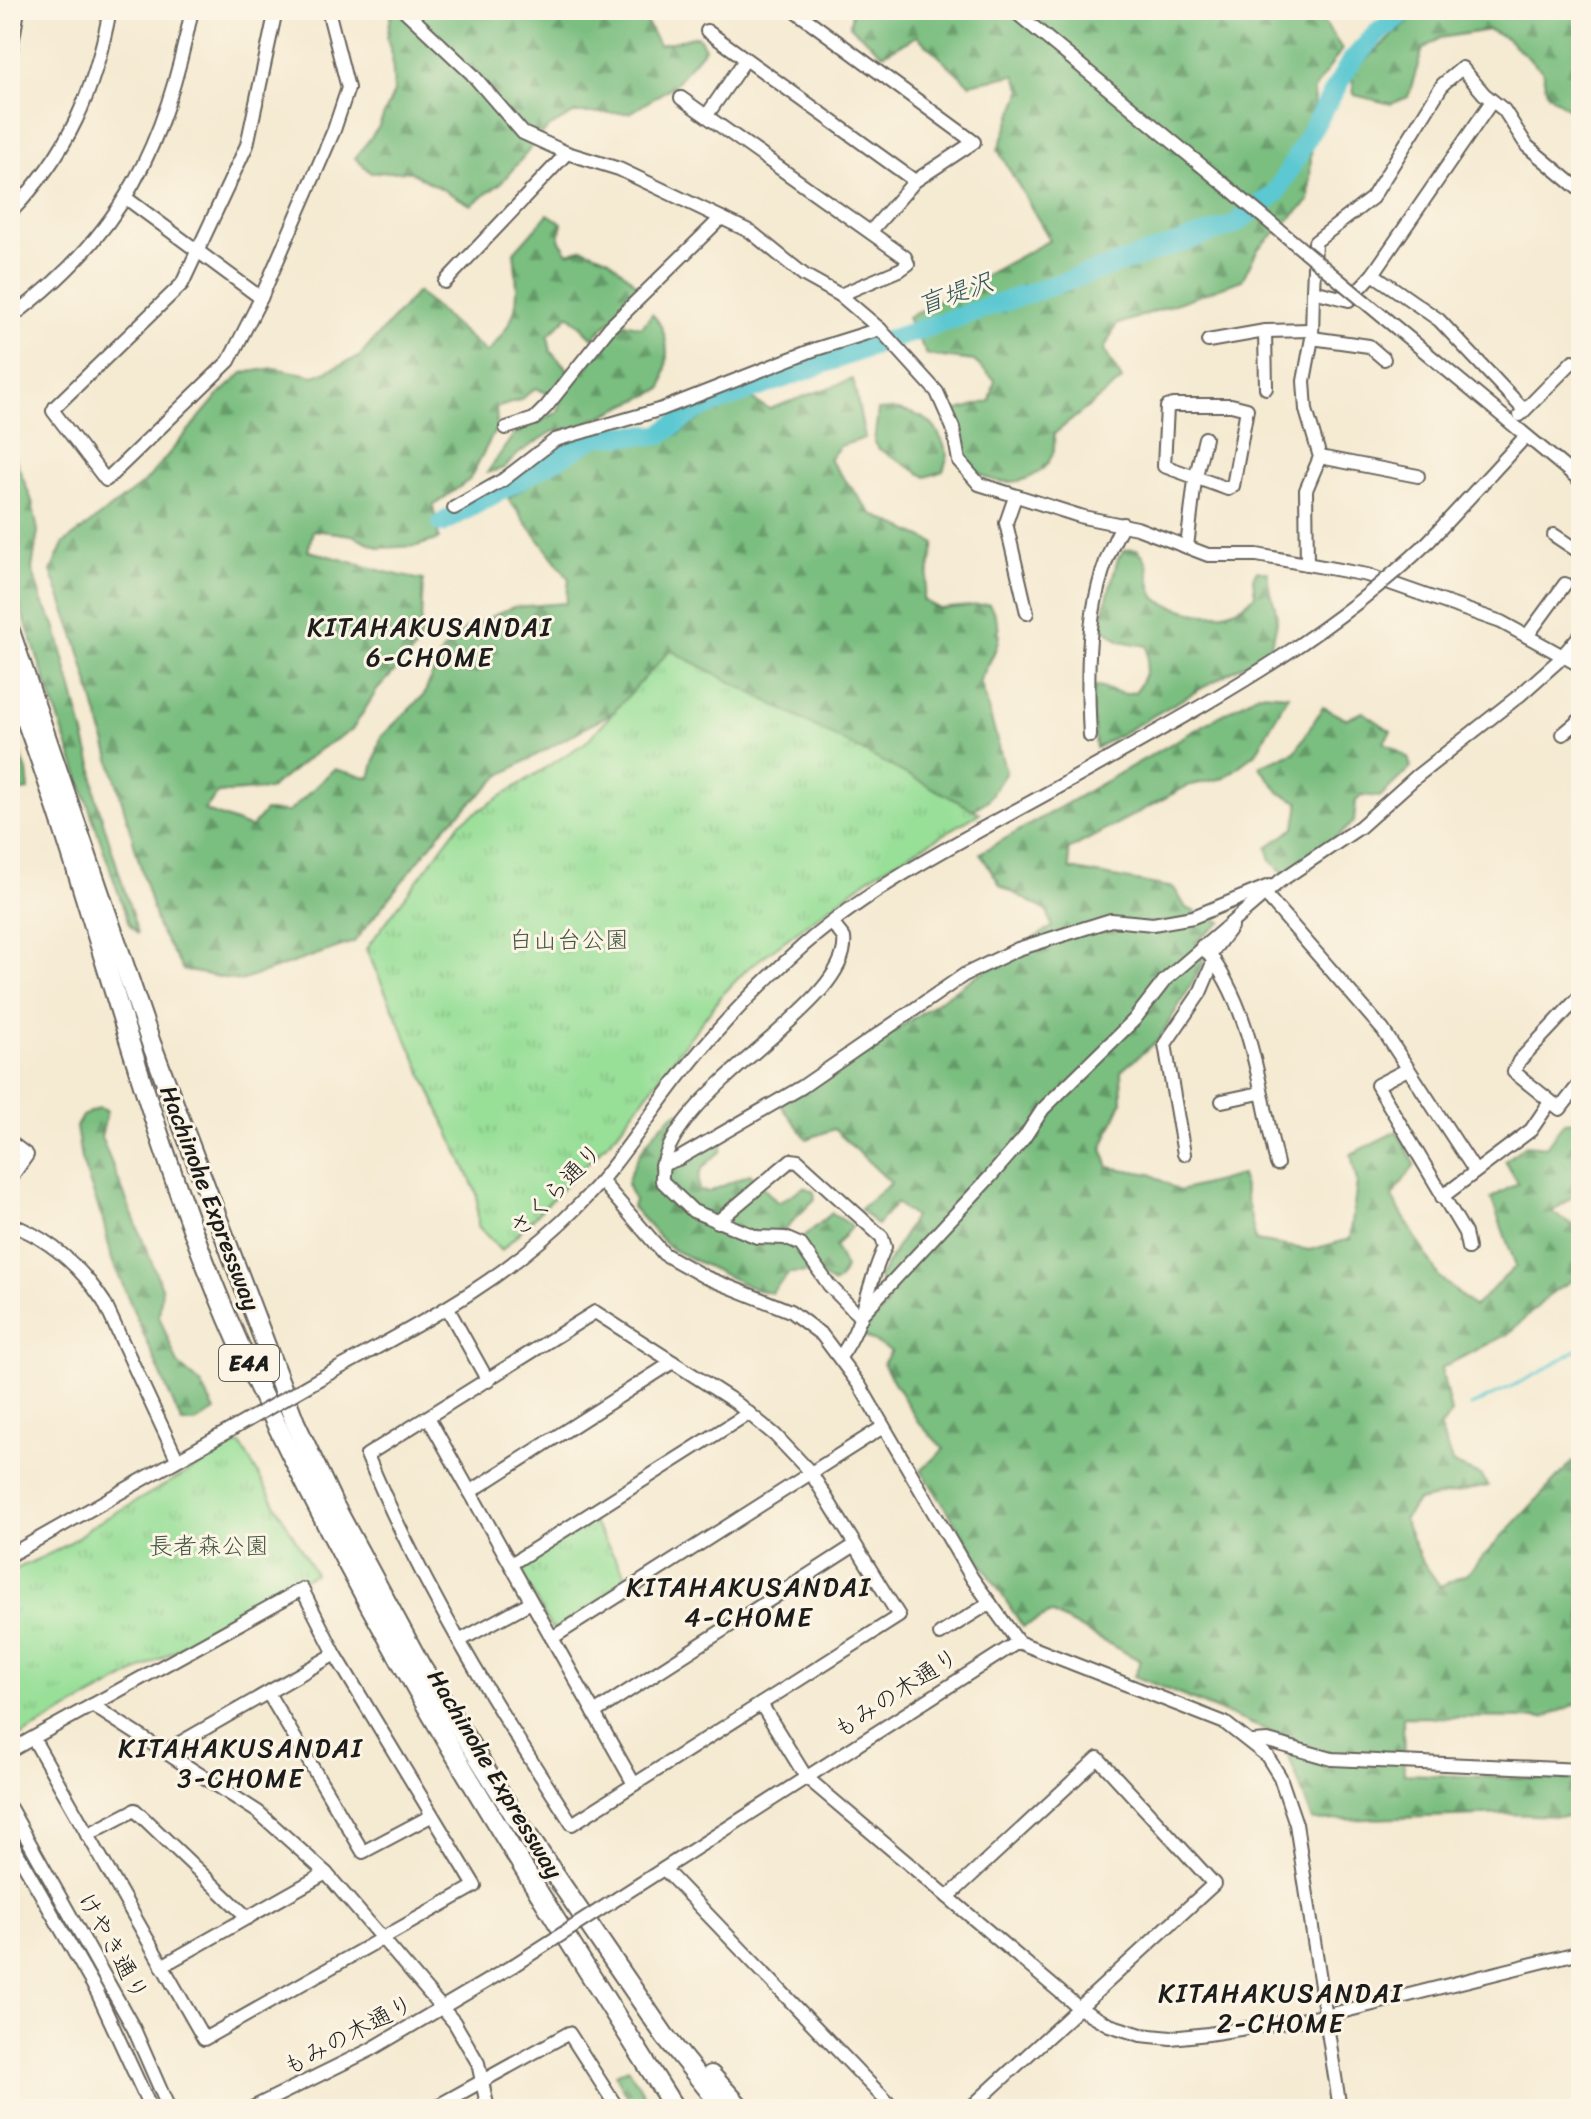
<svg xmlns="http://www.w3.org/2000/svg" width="1591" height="2119" font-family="Sriracha,'Klee One',sans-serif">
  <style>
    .forest { fill: url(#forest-firs); stroke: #4b6d4e; stroke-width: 2 }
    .park { fill: url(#park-tufts); stroke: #5a7e5a; stroke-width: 2 }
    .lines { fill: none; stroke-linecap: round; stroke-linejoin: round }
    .stream { stroke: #5bc8d1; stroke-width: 3 }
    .river { stroke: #5bc8d1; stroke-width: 20 }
    .minor-casing { stroke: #68645c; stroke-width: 16 }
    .highway-casing { stroke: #68645c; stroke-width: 22 }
    .minor { stroke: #fff; stroke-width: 12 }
    .highway { stroke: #fff; stroke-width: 18 }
    .minor-bridge-casing { stroke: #68645c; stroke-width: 16; stroke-linecap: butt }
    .minor-bridge { stroke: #fff; stroke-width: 12 }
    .labels { text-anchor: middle; stroke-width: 6; stroke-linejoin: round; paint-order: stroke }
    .shield { fill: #fcf5e5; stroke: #5f5d58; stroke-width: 2 }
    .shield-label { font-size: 22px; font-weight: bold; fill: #1c1c1c }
    .park-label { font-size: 24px; fill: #415641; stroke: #fcf5e5 }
    .street-label { font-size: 24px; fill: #1c1c1c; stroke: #fcf5e5 }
    .water-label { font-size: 26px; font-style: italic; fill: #32585b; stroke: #fcf5e5 }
    .neighbourhood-label { font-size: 26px; letter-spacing: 2px; fill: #1c1c1c; stroke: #fcf5e5 }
  </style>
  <defs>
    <pattern id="forest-firs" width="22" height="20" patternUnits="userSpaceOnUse" patternTransform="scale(2)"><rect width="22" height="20" fill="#7abe80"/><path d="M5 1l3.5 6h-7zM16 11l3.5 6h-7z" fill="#639a68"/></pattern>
    <pattern id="park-tufts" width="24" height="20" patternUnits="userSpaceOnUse" patternTransform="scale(2)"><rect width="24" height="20" fill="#98df98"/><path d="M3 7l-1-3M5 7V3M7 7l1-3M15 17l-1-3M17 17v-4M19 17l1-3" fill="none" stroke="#82bf82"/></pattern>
  </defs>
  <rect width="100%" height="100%" fill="#fcf5e5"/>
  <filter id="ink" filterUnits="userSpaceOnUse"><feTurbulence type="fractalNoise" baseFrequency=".0125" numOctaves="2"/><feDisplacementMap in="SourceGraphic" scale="16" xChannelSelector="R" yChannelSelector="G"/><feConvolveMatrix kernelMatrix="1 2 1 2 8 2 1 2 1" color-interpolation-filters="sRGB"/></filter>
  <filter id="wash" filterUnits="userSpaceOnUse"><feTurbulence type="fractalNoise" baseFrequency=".006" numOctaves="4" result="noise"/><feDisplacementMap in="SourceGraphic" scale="32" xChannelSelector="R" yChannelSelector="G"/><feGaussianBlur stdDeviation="1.8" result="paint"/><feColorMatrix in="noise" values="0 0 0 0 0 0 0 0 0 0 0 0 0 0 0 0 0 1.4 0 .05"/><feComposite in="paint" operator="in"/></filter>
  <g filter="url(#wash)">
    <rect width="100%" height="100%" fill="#f5ead2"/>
    <!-- forest -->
    <g class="forest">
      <path d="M392 10H576L593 16 642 14 659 45 698 36 705 48 673 86 630 113H575L547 129 501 183 471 205 409 171 371 173 355 158 378 128 394 92 392 56 387 38Z"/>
      <path d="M852 10H1316L1342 49 1314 90 1309 201 1258 249 1242 280 1116 325 1104 350 1122 380 1054 434C1054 440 1055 448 1053 453 1041 488 984 493 967 459 960 445 959 426 955 411L990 401 995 380 974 361 927 355 907 318 1050 240 998 150 1022 90 1015 75 969 84 917 36 883 54 850 26Z"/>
      <path d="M1422 10H1581V119L1547 93 1542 70 1506 38 1489 30 1440 38 1423 49 1408 97 1391 104 1354 95 1352 76 1357 67Z"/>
      <path d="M548 214 562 223 559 239 568 253 583 248 608 258 642 289 593 338 569 315 548 336 551 352 569 370 550 395 536 388 520 400 496 408 497 427 469 480 433 506 439 539 417 546 380 548 352 535 313 530 308 551C347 559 383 574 423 580L420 644 377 690 352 730 320 749 269 789 218 793 204 810 251 828 265 811 289 812 334 769 370 778 381 737 424 695 442 651 467 628 513 607 566 603 569 579 508 499 551 469 604 442H654L679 434 707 414 749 398 769 409 853 379 865 438 840 446 829 459 872 514 935 543 923 600 940 609 989 604C1009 634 995 651 980 680L1006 772 987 801 924 839 615 711 501 775 447 825 354 942 240 981 183 970 158 928 78 646 51 571 63 544 145 482 216 398 243 373 274 368 315 376 359 357 417 292 487 353C522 314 519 302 514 252Z"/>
      <path d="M652 314C672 334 668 364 662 389L575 428 552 432 519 453 504 468 487 473 514 434 558 412 562 397 624 323 642 327Z"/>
      <path d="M893 409C928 415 936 422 948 455L943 471 926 477 879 449 874 443 878 410Z"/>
      <path d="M10 445 32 501 38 531 32 569 42 602 55 625 93 769 96 798 138 934 129 924 10 577Z"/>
      <path d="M1137 549C1153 563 1146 578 1154 595 1158 603 1167 604 1175 607 1203 617 1234 619 1255 595L1253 578 1257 570 1268 572C1267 591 1273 595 1276 611 1279 624 1273 637 1269 650L1096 748 1092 701 1095 686 1124 694 1135 692C1145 679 1149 662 1147 646L1120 641 1103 627 1102 617 1118 558 1125 550Z"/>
      <path d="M1260 693 1288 695 1256 753 1224 778 1187 786 1068 850 1070 869 1174 888 1186 908 1222 922 1196 942 1204 963 1159 1039 1121 1071 1122 1102 1102 1149 1109 1167 1151 1174 1179 1191 1241 1175 1256 1241 1310 1250 1350 1239 1357 1182 1351 1154 1397 1131 1415 1164 1392 1197 1439 1277 1474 1307 1516 1266 1491 1198 1518 1183 1505 1161 1526 1145 1546 1147 1564 1122 1581 1121V1190L1552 1212 1581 1230V1275L1553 1292 1508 1334 1441 1368 1451 1413 1440 1429 1453 1464 1480 1475 1488 1486 1417 1501 1404 1520 1420 1558 1440 1586 1467 1574 1572 1462 1581 1465V1702L1544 1718 1403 1717 1404 1774 1581 1780V1817L1508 1814 1313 1821 1281 1736 1134 1676 1141 1661 1051 1613 1023 1627 921 1470 944 1449 918 1422 883 1364 891 1351 860 1334 887 1305 879 1278 914 1217 896 1203 877 1225 860 1209 891 1183 834 1129 807 1139 780 1104C874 1049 960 983 1052 927L1047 911 1001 886 980 853Z"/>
      <path d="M1323 707 1346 719 1363 712 1391 731 1384 742 1408 758 1411 767 1380 797 1361 795 1356 801 1354 822 1324 848 1283 873 1271 860 1267 847 1295 828 1299 802 1280 793 1259 766 1295 752Z"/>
      <path d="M10 726 27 771 29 790 10 792Z"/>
      <path d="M99 1108 107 1111 101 1137 162 1288 159 1316 178 1364 201 1384 215 1411 195 1423H182L176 1410 112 1260 103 1220 81 1159 76 1127 82 1116Z"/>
      <path d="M679 1111 683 1114 659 1160 718 1139 722 1143 721 1151C706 1164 695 1170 699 1191L709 1192 750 1174 778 1203 804 1187 814 1192 815 1199 780 1234 801 1239 832 1213 852 1226 835 1247 845 1268 840 1280 834 1284 814 1272 789 1273 771 1293 754 1289 669 1248 632 1207 634 1200 627 1184C634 1157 655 1126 679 1111Z"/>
      <path d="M628 2068 653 2109H635L615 2074Z"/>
    </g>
    <!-- park -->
    <g class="park">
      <path d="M670 650 980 813 873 875 748 968 723 994 617 1133 501 1251 478 1226 477 1194 366 949 461 822 586 742Z"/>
      <path d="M240 1443 315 1573 10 1742V1572C42 1556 62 1552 90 1527Z"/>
      <path d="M591 1519 631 1583 557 1629 551 1628 519 1569 520 1565Z"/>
    </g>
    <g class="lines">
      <!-- stream -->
      <path class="stream" d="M1471 1406 1539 1373 1581 1347"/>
      <!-- river -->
      <path class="river" d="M442 523 598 436 660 435 696 410 880 343 1234 225 1276 193 1350 63 1376 34 1408 10"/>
    </g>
  </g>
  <g filter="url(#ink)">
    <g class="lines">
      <!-- minor casing -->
      <g class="minor-casing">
        <g id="minor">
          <path d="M276 10 247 145 182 284 55 407 53 411 106 480 229 361 261 298 334 130 348 88 328 10"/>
          <path d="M404 10 472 74 523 133 567 153 619 169 751 232 804 275 840 295 880 329 937 392 953 428 959 461 979 484 1083 517 1137 528 1208 555H1257L1367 575 1501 622 1581 666"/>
          <path d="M794 10 974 142 915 181 871 231"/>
          <path d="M1013 10 1219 180"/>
          <path d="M707 31 915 181"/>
          <path d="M10 55 18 10"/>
          <path d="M681 98 905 257 908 264 901 269 840 295"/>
          <path d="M707 115 745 60"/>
          <path d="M126 198 261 298"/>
          <path d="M10 213C69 152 94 93 110 10"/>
          <path d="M1373 274 1439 320 1524 410"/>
          <path d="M445 282 567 153"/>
          <path d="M1313 291 1315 242 1372 198 1443 84 1462 68 1484 94 1504 110 1527 146 1581 191"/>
          <path d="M1364 301 1581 481"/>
          <path d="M10 318C124 234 164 146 192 10"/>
          <path d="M1265 331 1266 388"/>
          <path d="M1312 338 1369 346 1384 359"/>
          <path d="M1208 341 1265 331 1312 330"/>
          <path d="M1173 405H1231L1247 409 1233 486 1228 489 1164 466 1167 407Z"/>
          <path d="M1520 415 1573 361"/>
          <path d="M506 428 534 419 546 407 610 327 721 218"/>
          <path d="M1320 457 1418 476"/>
          <path d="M1015 497 1006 523 1027 613"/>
          <path d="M454 508 503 480 555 440 662 409 813 350 880 329"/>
          <path d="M1554 535 1581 553"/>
          <path d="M1429 541 1526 436"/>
          <path d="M1187 547 1195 480 1205 438"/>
          <path d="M1307 564 1306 490 1320 457 1306 410 1304 381 1312 338 1313 291 1349 300 1373 274 1492 101"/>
          <path d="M1527 636 1565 584"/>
          <path d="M1563 734 1581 719"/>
          <path d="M1090 736C1086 664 1086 589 1123 524"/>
          <path d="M1265 894 1383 1030 1475 1171"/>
          <path d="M832 923 844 938C853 1007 656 1094 662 1181L693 1211 757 1237 785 1238 801 1245 829 1285 861 1318"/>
          <path d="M1202 946C1252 1003 1260 1093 1277 1164"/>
          <path d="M1210 955 1231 927"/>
          <path d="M1581 995 1519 1061 1514 1072 1560 1109 1581 1082"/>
          <path d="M1408 1069 1377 1085 1465 1233 1468 1248"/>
          <path d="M1222 1101 1260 1093"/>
          <path d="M10 1142 27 1155 10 1179"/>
          <path d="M1184 1154 1165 1044 1200 993 1214 960"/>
          <path d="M661 1165 678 1159 802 1087 964 975 1018 949 1111 920 1153 924 1193 917 1269 886"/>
          <path d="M601 1181 664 1254 705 1277 790 1311 822 1335 860 1386 972 1578 1018 1642 1225 1723 1267 1756 1280 1777 1296 1824 1340 2109"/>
          <path d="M1442 1197 1531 1130 1550 1102"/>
          <path d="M717 1222 791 1160 798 1161 882 1237 885 1247C867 1283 865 1324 840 1357"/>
          <path d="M10 1224C51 1239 80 1266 104 1302L177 1459"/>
          <path d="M448 1309 488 1381"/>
          <path d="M595 1312 735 1402 775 1435 811 1473 899 1616 572 1824C495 1706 421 1585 367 1455Z"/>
          <path d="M863 1313 990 1177 1024 1138 1043 1109 1134 1020 1165 980 1280 881 1360 827 1417 776 1520 695 1557 662 1581 634"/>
          <path d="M319 1379C414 1327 502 1284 579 1205 618 1165 648 1116 683 1072 719 1026 760 984 804 945 883 877 981 831 1071 780"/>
          <path d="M429 1419 634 1784"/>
          <path d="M470 1492 673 1362"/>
          <path d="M10 1555 246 1421"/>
          <path d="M511 1564 749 1413"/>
          <path d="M940 1634 990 1603"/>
          <path d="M552 1638 883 1427"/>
          <path d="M459 1641 531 1602"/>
          <path d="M268 1693 363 1852 431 1816"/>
          <path d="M761 1704 806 1777 1079 2008 1109 2025 1141 2035 1171 2038 1208 2034 1325 2016 1581 1952"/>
          <path d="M92 1705 258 1812 326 1873 454 2022 478 2063 488 2109"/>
          <path d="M594 1713 855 1545"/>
          <path d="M1253 1742 1268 1741 1332 1759 1581 1770"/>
          <path d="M10 1751 33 1738 302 1589 335 1654 475 1886 204 2039 33 1738"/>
          <path d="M164 1752 335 1654"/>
          <path d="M10 1808 134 2029 169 2109"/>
          <path d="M87 1835 135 1810 248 1918"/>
          <path d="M10 1840 97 1992 151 2109"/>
          <path d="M664 1869 894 2109"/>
          <path d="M948 1897 1098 1758 1214 1884 969 2109"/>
          <path d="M618 1898 1018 1642"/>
          <path d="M162 1966 326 1873"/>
          <path d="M250 2109 370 2050 514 1965"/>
          <path d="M432 2109 569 2033 618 2109"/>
        </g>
      </g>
      <!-- highway casing -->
      <g class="highway-casing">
        <g id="highway">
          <path d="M10 631 151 1043 295 1422 333 1503 421 1666 516 1818 665 2036 724 2109"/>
          <path d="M10 678C92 888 139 1111 228 1319 349 1598 513 1853 675 2109"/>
          <path d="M711 2075 742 2109"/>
        </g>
      </g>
      <!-- minor -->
      <use href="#minor" class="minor"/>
      <!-- highway -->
      <use href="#highway" class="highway"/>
      <!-- minor-bridge casing -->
      <g class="minor-bridge-casing">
        <g id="minor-bridge">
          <path d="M1219 180 1364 301"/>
          <path d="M1071 780C1201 706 1319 646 1429 541"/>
          <path d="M246 1421 319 1379"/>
          <path d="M514 1965 618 1898"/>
        </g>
      </g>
      <!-- minor-bridge -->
      <use href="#minor-bridge" class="minor-bridge"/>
    </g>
  </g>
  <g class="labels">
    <!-- shield labels -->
    <rect class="shield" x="219" y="1345" width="60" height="36" rx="6"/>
    <g class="shield-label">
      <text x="249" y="1371">E4A</text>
    </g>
    <!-- park labels -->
    <g class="park-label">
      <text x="569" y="948">白山台公園</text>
      <text x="209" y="1554">長者森公園</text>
    </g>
    <!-- street labels -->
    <g class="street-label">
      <text transform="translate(556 1190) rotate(-46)" y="8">さくら通り</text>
      <text transform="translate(210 1198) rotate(69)" y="8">Hachinohe Expressway</text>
      <text transform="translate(896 1693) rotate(-33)" y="8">もみの木通り</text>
      <text transform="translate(495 1774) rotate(59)" y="8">Hachinohe Expressway</text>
      <text transform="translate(113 1946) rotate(61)" y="8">けやき通り</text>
      <text transform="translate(348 2035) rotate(-28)" y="8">もみの木通り</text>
    </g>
    <!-- water labels -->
    <g class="water-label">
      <text transform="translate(955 293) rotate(-19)" y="9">盲堤沢</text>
    </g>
    <!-- neighbourhood labels -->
    <g class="neighbourhood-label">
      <text x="430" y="636">KITAHAKUSANDAI<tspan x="430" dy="30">6-CHOME</tspan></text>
      <text x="749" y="1596">KITAHAKUSANDAI<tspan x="749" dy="30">4-CHOME</tspan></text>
      <text x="241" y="1757">KITAHAKUSANDAI<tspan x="241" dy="30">3-CHOME</tspan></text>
      <text x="1281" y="2002">KITAHAKUSANDAI<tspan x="1281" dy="30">2-CHOME</tspan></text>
    </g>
  </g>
  <!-- margin -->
  <rect width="1591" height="2119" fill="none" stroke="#fcf5e5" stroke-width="40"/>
</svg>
